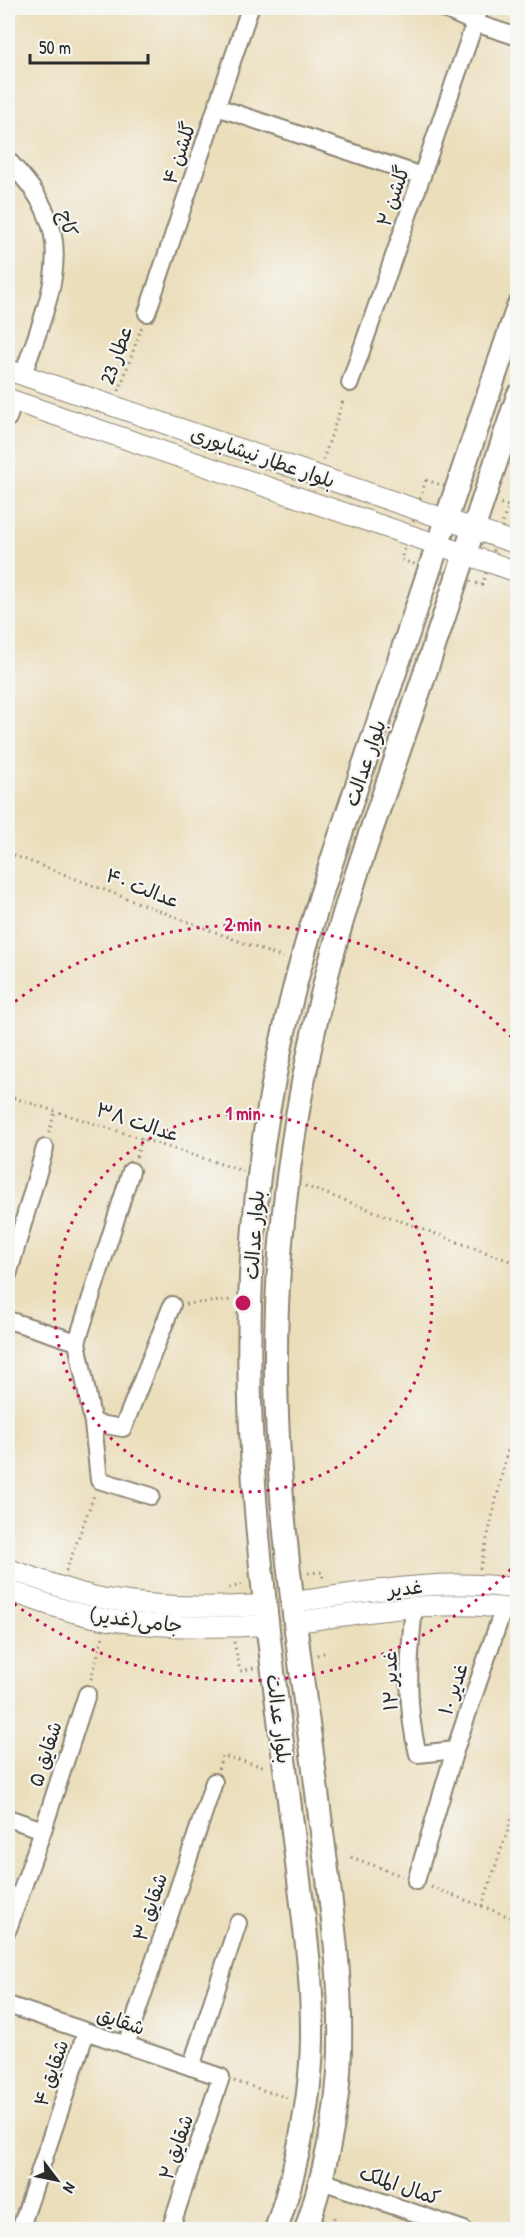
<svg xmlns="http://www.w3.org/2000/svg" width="525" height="2237" font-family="'Patrick Hand','Playpen Sans Arabic',sans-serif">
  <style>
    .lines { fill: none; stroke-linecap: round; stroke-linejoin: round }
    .minor-casing { stroke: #8b8473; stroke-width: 20 }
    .tertiary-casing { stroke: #8b8473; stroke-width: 22 }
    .secondary-casing { stroke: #8b8473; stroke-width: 26 }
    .path { stroke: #8b8473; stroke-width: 3; stroke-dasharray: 1.5 4.5; stroke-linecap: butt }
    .minor { stroke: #fff; stroke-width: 16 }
    .tertiary { stroke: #fff; stroke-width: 20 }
    .secondary { stroke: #fff; stroke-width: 22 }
    .ring { fill: none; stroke: #c2185b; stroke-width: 3; stroke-dasharray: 3 6 }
    .labels { text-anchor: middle; stroke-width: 4.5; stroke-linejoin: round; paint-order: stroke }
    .street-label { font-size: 20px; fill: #2b2b2b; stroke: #f6f6f2 }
    .centre { fill: #c2185b; stroke: #f6f6f2; stroke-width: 3 }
    .ring-label { font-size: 18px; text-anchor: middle; font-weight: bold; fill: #c2185b; stroke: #f6f6f2; stroke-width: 4.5; stroke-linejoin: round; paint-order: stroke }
  </style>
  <rect width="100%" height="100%" fill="#f6f6f2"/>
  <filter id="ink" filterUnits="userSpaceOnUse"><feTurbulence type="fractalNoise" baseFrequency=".0167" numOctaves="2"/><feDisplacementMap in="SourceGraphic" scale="12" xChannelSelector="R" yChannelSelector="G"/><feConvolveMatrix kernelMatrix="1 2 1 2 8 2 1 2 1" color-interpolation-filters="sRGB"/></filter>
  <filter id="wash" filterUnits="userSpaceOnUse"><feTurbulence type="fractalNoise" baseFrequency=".008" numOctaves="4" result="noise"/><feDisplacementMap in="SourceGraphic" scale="24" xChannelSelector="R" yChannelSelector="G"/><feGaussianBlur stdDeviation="1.35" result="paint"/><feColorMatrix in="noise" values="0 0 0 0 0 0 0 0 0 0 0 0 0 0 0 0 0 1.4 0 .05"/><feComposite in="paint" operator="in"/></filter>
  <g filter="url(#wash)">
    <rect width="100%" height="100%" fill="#ebdebb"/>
  </g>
  <g filter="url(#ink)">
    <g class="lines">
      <!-- minor casing -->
      <g class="minor-casing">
        <g id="minor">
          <path d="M442 8 475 23 518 37"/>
          <path d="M217 107 422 176"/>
          <path d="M8 160C23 177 37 192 46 213 70 264 39 326 23 375"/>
          <path d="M147 313 250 8"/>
          <path d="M350 383 480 8"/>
          <path d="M8 418 14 401"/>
          <path d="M8 1275 45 1148"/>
          <path d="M8 1320 77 1342 131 1171"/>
          <path d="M77 1342 93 1423 99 1480 151 1496"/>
          <path d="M93 1423 123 1428 172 1305"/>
          <path d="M414 1607C409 1655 405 1706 418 1754L455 1750 504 1607"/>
          <path d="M8 1818 43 1830"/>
          <path d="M416 1881 455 1750"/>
          <path d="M8 1929 43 1830 87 1694"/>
          <path d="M8 2005 221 2077 170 2230"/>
          <path d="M126 2045 214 1782"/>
          <path d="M191 2067 238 1923"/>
          <path d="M322 2181 464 2230"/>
          <path d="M20 2230 86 2032"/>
        </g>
      </g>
      <!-- tertiary casing -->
      <g class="tertiary-casing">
        <g id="tertiary">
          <path d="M8 370 518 544"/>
          <path d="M8 399 518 572"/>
          <path d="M8 1569C42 1580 77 1595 113 1600 164 1608 214 1608 265 1605"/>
          <path d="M8 1590C41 1602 75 1615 110 1620 162 1628 214 1628 267 1625"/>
          <path d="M293 1602C367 1592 443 1577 518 1589"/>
          <path d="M295 1622C369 1613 443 1597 518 1610"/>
        </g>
      </g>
      <!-- secondary casing -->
      <g class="secondary-casing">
        <g id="secondary">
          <path d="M276 2230C293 2180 305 2128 310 2075 316 2013 308 1950 300 1888 293 1829 285 1770 278 1711 259 1565 244 1425 251 1277 255 1176 272 1072 298 974 321 888 351 804 379 720 425 582 471 445 518 307"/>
          <path d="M306 2230C323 2179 335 2126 339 2073 345 1979 328 1885 317 1792 299 1652 277 1511 276 1370 275 1241 293 1112 324 987 346 896 380 807 410 718 446 611 482 504 518 396"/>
        </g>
      </g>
      <!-- path -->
      <g class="path">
        <path d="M119 391 142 326"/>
        <path d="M323 460 344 398"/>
        <path d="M426 480 508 506 482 585 401 560Z"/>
        <path d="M8 853 283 958"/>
        <path d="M8 1096 243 1171"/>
        <path d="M49 1133 55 1111"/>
        <path d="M136 1157 142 1139"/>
        <path d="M305 1186 518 1264"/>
        <path d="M186 1304 233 1300"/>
        <path d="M480 1569 518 1406"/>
        <path d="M66 1571 95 1493"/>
        <path d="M308 1573 322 1572 323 1581"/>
        <path d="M229 1588 245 1584"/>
        <path d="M234 1642 240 1671 254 1668"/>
        <path d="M317 1655 327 1652"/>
        <path d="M91 1679 103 1636"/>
        <path d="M218 1769 222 1756 266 1767"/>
        <path d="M351 1857 402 1876"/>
        <path d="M431 1887 518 1920"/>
        <path d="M482 1906 518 1800"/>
        <path d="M234 2081 288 2098"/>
        <path d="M330 2230 335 2215"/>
      </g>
      <!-- minor -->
      <use href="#minor" class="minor"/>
      <!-- tertiary -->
      <use href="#tertiary" class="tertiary"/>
      <!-- secondary -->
      <use href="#secondary" class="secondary"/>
    </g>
  </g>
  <!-- distance rings -->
  <g class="ring">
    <circle cx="243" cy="1303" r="189"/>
    <path d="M517 1563A378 378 0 0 1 8 1599M8 1007A378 378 0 0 1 517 1043"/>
  </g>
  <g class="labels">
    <!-- street labels -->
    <g class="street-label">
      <text transform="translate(179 153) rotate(-71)" y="7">گلشن ۴</text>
      <text transform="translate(393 196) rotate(-71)" y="7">گلشن ۲</text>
      <text transform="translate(68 223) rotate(76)" y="7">کاج</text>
      <text transform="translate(116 355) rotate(-71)" y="7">عطار 23</text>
      <text transform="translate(263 457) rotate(19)" y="7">بلوار عطار نیشابوری</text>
      <text transform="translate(365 763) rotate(-71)" y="7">بلوار عدالت</text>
      <text transform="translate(143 888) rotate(21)" y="7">عدالت ۴۰</text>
      <text transform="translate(138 1122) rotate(18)" y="7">عدالت ۳۸</text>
      <text transform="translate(254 1235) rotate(-86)" y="7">بلوار عدالت</text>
      <text transform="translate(405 1588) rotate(-6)" y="7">غدیر</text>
      <text transform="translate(136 1620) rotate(7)" y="7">جامی(غدیر)</text>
      <text transform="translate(390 1681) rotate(-91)" y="7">غدیر ۱۲</text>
      <text transform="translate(453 1689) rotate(-71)" y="7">غدیر ۱۰</text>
      <text transform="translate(279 1719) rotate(83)" y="7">بلوار عدالت</text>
      <text transform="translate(45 1754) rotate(-72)" y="7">شقایق ۵</text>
      <text transform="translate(150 1907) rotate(-72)" y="7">شقایق ۳</text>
      <text transform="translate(121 2021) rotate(18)" y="7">شقایق</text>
      <text transform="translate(51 2073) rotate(-71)" y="7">شقایق ۴</text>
      <text transform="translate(176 2147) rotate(-71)" y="7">شقایق ۲</text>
      <text transform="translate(400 2185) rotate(19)" y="7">کمال الملک</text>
    </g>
  </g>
  <circle cx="243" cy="1303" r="9" class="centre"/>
  <g class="ring-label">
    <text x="243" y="931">2 min</text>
    <text x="243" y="1120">1 min</text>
  </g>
  <!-- margin -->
  <rect width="525" height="2237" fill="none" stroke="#f6f6f2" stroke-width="30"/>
  <!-- north arrow -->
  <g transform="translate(57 2180) rotate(122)" stroke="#f6f6f2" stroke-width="4.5" paint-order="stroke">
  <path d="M0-4.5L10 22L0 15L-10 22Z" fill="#2b2b2b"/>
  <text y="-9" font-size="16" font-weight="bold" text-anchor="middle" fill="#2b2b2b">N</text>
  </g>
  <!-- scale -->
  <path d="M30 54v9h118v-9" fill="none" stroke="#2b2b2b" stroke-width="3"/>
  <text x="39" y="54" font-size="18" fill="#2b2b2b" stroke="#f6f6f2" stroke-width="4.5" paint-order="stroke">50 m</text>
</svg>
